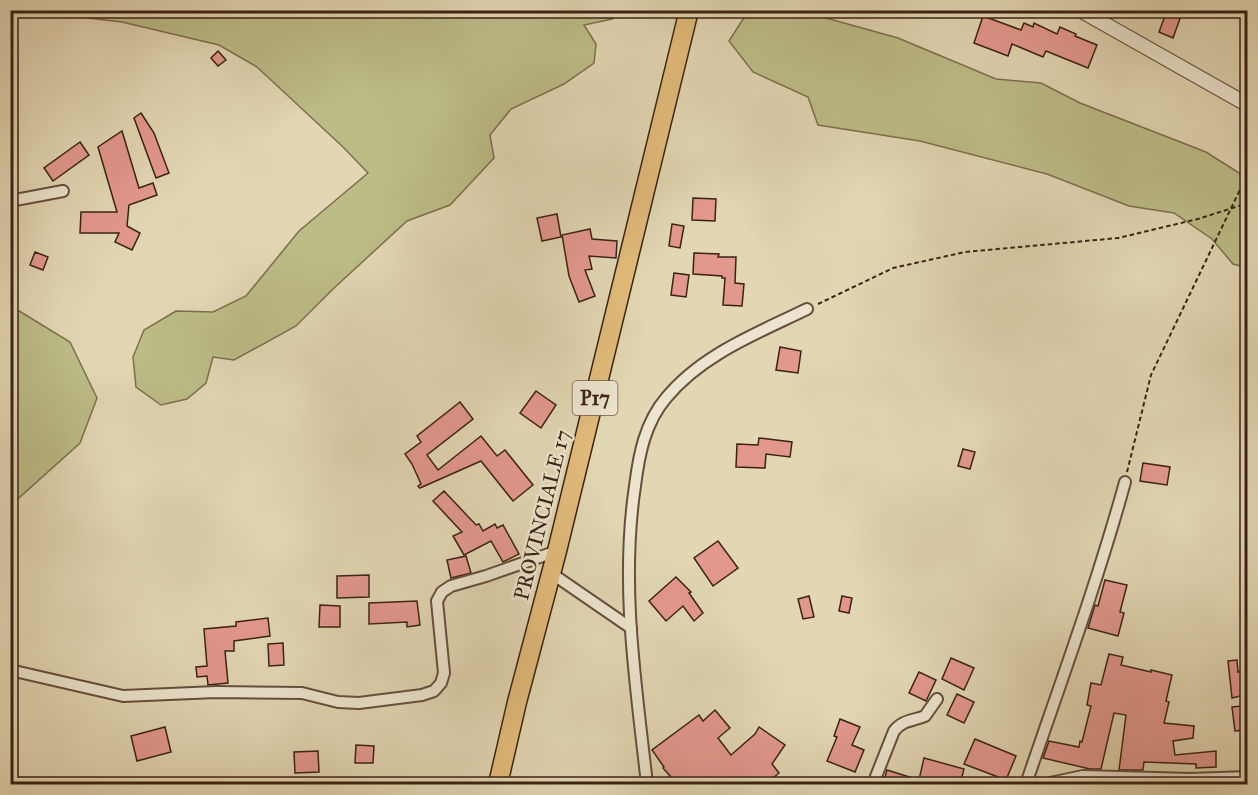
<svg xmlns="http://www.w3.org/2000/svg" width="1258" height="795" font-family="'IM FELL Great Primer',serif">
  <style>
    .green { fill: #bcbc87; stroke: #7c6f4e; stroke-width: 1.5 }
    .building { fill: #e3988e; stroke: #3b2214; stroke-width: 1.5 }
    .lines { fill: none; stroke-linecap: round; stroke-linejoin: round }
    .minor-casing { stroke: #654f3c; stroke-width: 14 }
    .tertiary-casing { stroke: #654f3c; stroke-width: 16 }
    .primary-casing { stroke: #3b2214; stroke-width: 21 }
    .path { stroke: #3b2214; stroke-width: 2; stroke-dasharray: 4.5 3; stroke-linecap: butt }
    .minor { stroke: #ece4ce; stroke-width: 10 }
    .tertiary { stroke: #ece4ce; stroke-width: 14 }
    .primary { stroke: #e1bb7a; stroke-width: 18 }
    .labels { text-anchor: middle; stroke-width: 5; stroke-linejoin: round; paint-order: stroke }
    .shield { fill: #ece4ce; stroke: #705c4c; stroke-width: 1.5 }
    .shield-label { font-size: 20px; font-weight: bold; fill: #3b2214 }
    .street-label { font-size: 21px; fill: #3b2214; stroke: #ece4ce }
  </style>
  <rect width="100%" height="100%" fill="#e2d6b3"/>
  <filter id="stains"><feTurbulence type="fractalNoise" baseFrequency=".00333" numOctaves="4"/><feColorMatrix values="0 0 0 0 .2 0 0 0 0 .09 0 0 0 0 .02 0 0 0 .5 -.17"/></filter>
  <radialGradient id="worn" r=".72"><stop offset=".6" stop-color="#630" stop-opacity="0"/><stop offset="1" stop-color="#630" stop-opacity=".3"/></radialGradient>
  <!-- green -->
  <g class="green">
    <path d="M28 11 623 10V11L612 19 584 25 596 44 594 63 564 84 511 109 490 135 494 158 450 205 407 221 333 289 296 326 234 360 213 357 206 383 187 399 161 405 136 387 133 357 144 330 176 311 213 312 246 296 299 231 368 173 343 147 257 67 219 45 122 22Z"/>
    <path d="M764 11H801L898 38 996 79 1041 83 1080 103 1206 152 1247 178V268L1233 264 1212 239 1174 213 1129 206 1047 174 920 141 818 125 808 97 753 72 729 41 747 13Z"/>
    <path d="M11 306 70 342 97 398 80 443 11 505Z"/>
  </g>
  <!-- building -->
  <g class="building">
    <path d="M1167 10H1183L1173 38 1159 32Z"/>
    <path d="M983 16 1021 30 1024 23 1033 27 1034 23 1057 34 1060 27 1076 34 1075 36 1097 45 1088 68 1046 51 1043 57 1012 44 1008 56 974 43Z"/>
    <path d="M218 51 226 60 218 66 211 58Z"/>
    <path d="M141 113 154 133 169 173 156 178 134 118Z"/>
    <path d="M122 131 139 188 153 183 157 195 129 205 127 226 140 233 132 250 115 242 119 233H80L81 212H117L98 147Z"/>
    <path d="M80 142 89 155 53 181 44 168Z"/>
    <path d="M693 198 716 199 715 221 692 220Z"/>
    <path d="M557 214 561 237 542 241 537 218Z"/>
    <path d="M672 224 684 226 680 248 669 246Z"/>
    <path d="M590 229 592 239 617 241 616 258 589 256 592 269 585 270 595 296 579 302 569 276 562 235Z"/>
    <path d="M35 252 48 257 43 270 30 265Z"/>
    <path d="M694 253 719 254 718 257H736L735 283 744 284 742 306 723 305 725 278H722V276L693 274Z"/>
    <path d="M674 273 689 275 686 297 671 295Z"/>
    <path d="M780 347 801 351 798 373 776 370Z"/>
    <path d="M536 391 556 405 541 428 520 413Z"/>
    <path d="M460 402 473 419 427 455 438 470 481 436 497 456 505 450 533 485 513 501 481 461 420 488 418 486 421 484 412 464 405 454 421 442 417 436Z"/>
    <path d="M759 438 792 442 790 457 766 454 765 468 736 467 737 444 758 445Z"/>
    <path d="M963 449 975 452 970 469 958 466Z"/>
    <path d="M1143 463 1170 467 1167 485 1140 481Z"/>
    <path d="M444 491 476 525 479 524 483 531 495 524 497 528 503 525 519 554 503 562 491 541 464 555 453 536 462 532 433 501Z"/>
    <path d="M718 541 738 568 713 586 694 558Z"/>
    <path d="M466 556 471 573 451 578 447 560Z"/>
    <path d="M369 575V597L337 598V576Z"/>
    <path d="M676 577 691 592 689 593 703 613 694 621 683 606 666 621 649 601Z"/>
    <path d="M1105 580 1127 585 1120 612 1124 613 1118 636 1088 628 1095 605 1098 606Z"/>
    <path d="M809 596 814 617 803 619 798 599Z"/>
    <path d="M842 596 852 598 849 613 839 611Z"/>
    <path d="M417 601 420 625 407 627V622L369 624V603Z"/>
    <path d="M320 605 340 606V627H319Z"/>
    <path d="M268 618 270 636 234 641V651H225L228 683 208 685 207 676 197 677 196 667 207 666 204 629 236 626V622Z"/>
    <path d="M283 643 284 665 269 666 268 644Z"/>
    <path d="M1109 654 1123 657 1121 665 1151 672V670L1172 675 1166 701 1169 702 1164 723 1194 726 1193 738 1173 741 1175 755 1216 751V767L1196 768V764L1144 762 1143 770H1119L1126 715 1114 713 1101 769H1090L1043 758 1049 741 1079 747 1080 741 1082 742 1091 706 1087 705 1091 683 1101 685Z"/>
    <path d="M951 658 974 668 964 690 942 679Z"/>
    <path d="M1237 660 1238 672 1248 670V694L1232 698 1228 661Z"/>
    <path d="M919 672 936 680 926 701 909 693Z"/>
    <path d="M957 694 974 702 964 723 947 715Z"/>
    <path d="M1241 706 1244 730 1235 731 1232 707Z"/>
    <path d="M715 710 730 728 718 738 731 755 755 734 759 727 785 745 772 764 779 773 766 784H677L663 768 664 767 652 750 699 715 703 721Z"/>
    <path d="M840 719 860 727 852 745 864 750 855 772 827 761 837 737 834 736Z"/>
    <path d="M165 727 171 752 137 761 131 736Z"/>
    <path d="M975 739 1016 756 1006 780 964 764Z"/>
    <path d="M356 745 374 746 373 763H355Z"/>
    <path d="M318 751 319 772 295 773 294 752Z"/>
    <path d="M924 758 964 769 960 784H883L887 770 919 780Z"/>
  </g>
  <g class="lines">
    <!-- minor casing -->
    <g class="minor-casing">
      <g id="minor">
        <path d="M10 201 63 191"/>
        <path d="M551 573 631 628"/>
        <path d="M10 670 123 696 216 692 302 693 338 702 359 703 422 695 434 691 441 683 444 673 437 601 442 592 451 586 486 576 557 551"/>
        <path d="M647 784C636 685 620 586 635 486 639 454 645 423 666 398 702 354 758 333 807 309"/>
        <path d="M873 784 894 731C902 720 913 721 925 716L937 699"/>
        <path d="M1026 784C1060 684 1097 584 1125 482"/>
        <path d="M1045 784 1083 776 1190 779 1248 777"/>
      </g>
    </g>
    <!-- tertiary casing -->
    <g class="tertiary-casing">
      <path id="tertiary" d="M1080 10 1248 105"/>
    </g>
    <!-- primary casing -->
    <g class="primary-casing">
      <path id="primary" d="M498 784 517 702 557 551 689 10"/>
    </g>
    <!-- path -->
    <g class="path">
      <path d="M818 304 893 268 965 252 1118 238 1198 219 1248 203"/>
      <path d="M1127 472 1151 375 1248 173"/>
    </g>
    <!-- minor -->
    <use href="#minor" class="minor"/>
    <!-- tertiary -->
    <use href="#tertiary" class="tertiary"/>
    <!-- primary -->
    <use href="#primary" class="primary"/>
  </g>
  <g class="labels">
    <!-- shield labels -->
    <rect class="shield" x="572.5" y="381" width="45" height="34" rx="4.5"/>
    <g class="shield-label">
      <text x="595" y="405">P17</text>
    </g>
    <!-- street labels -->
    <g class="street-label">
      <text transform="translate(542 515) rotate(-76)" y="7">PROVINCIALE 17</text>
    </g>
  </g>
  <!-- margin -->
  <rect width="1258" height="795" fill="none" stroke="#e2d6b3" stroke-width="36"/>
  <rect x="12" y="12" width="1234" height="771" fill="none" stroke="#3b2214" stroke-width="3"/>
  <rect x="18" y="18" width="1222" height="759" fill="none" stroke="#3b2214" stroke-width="1.5"/>
  <rect width="100%" height="100%" filter="url(#stains)"/>
  <rect width="100%" height="100%" fill="url(#worn)"/>
</svg>
